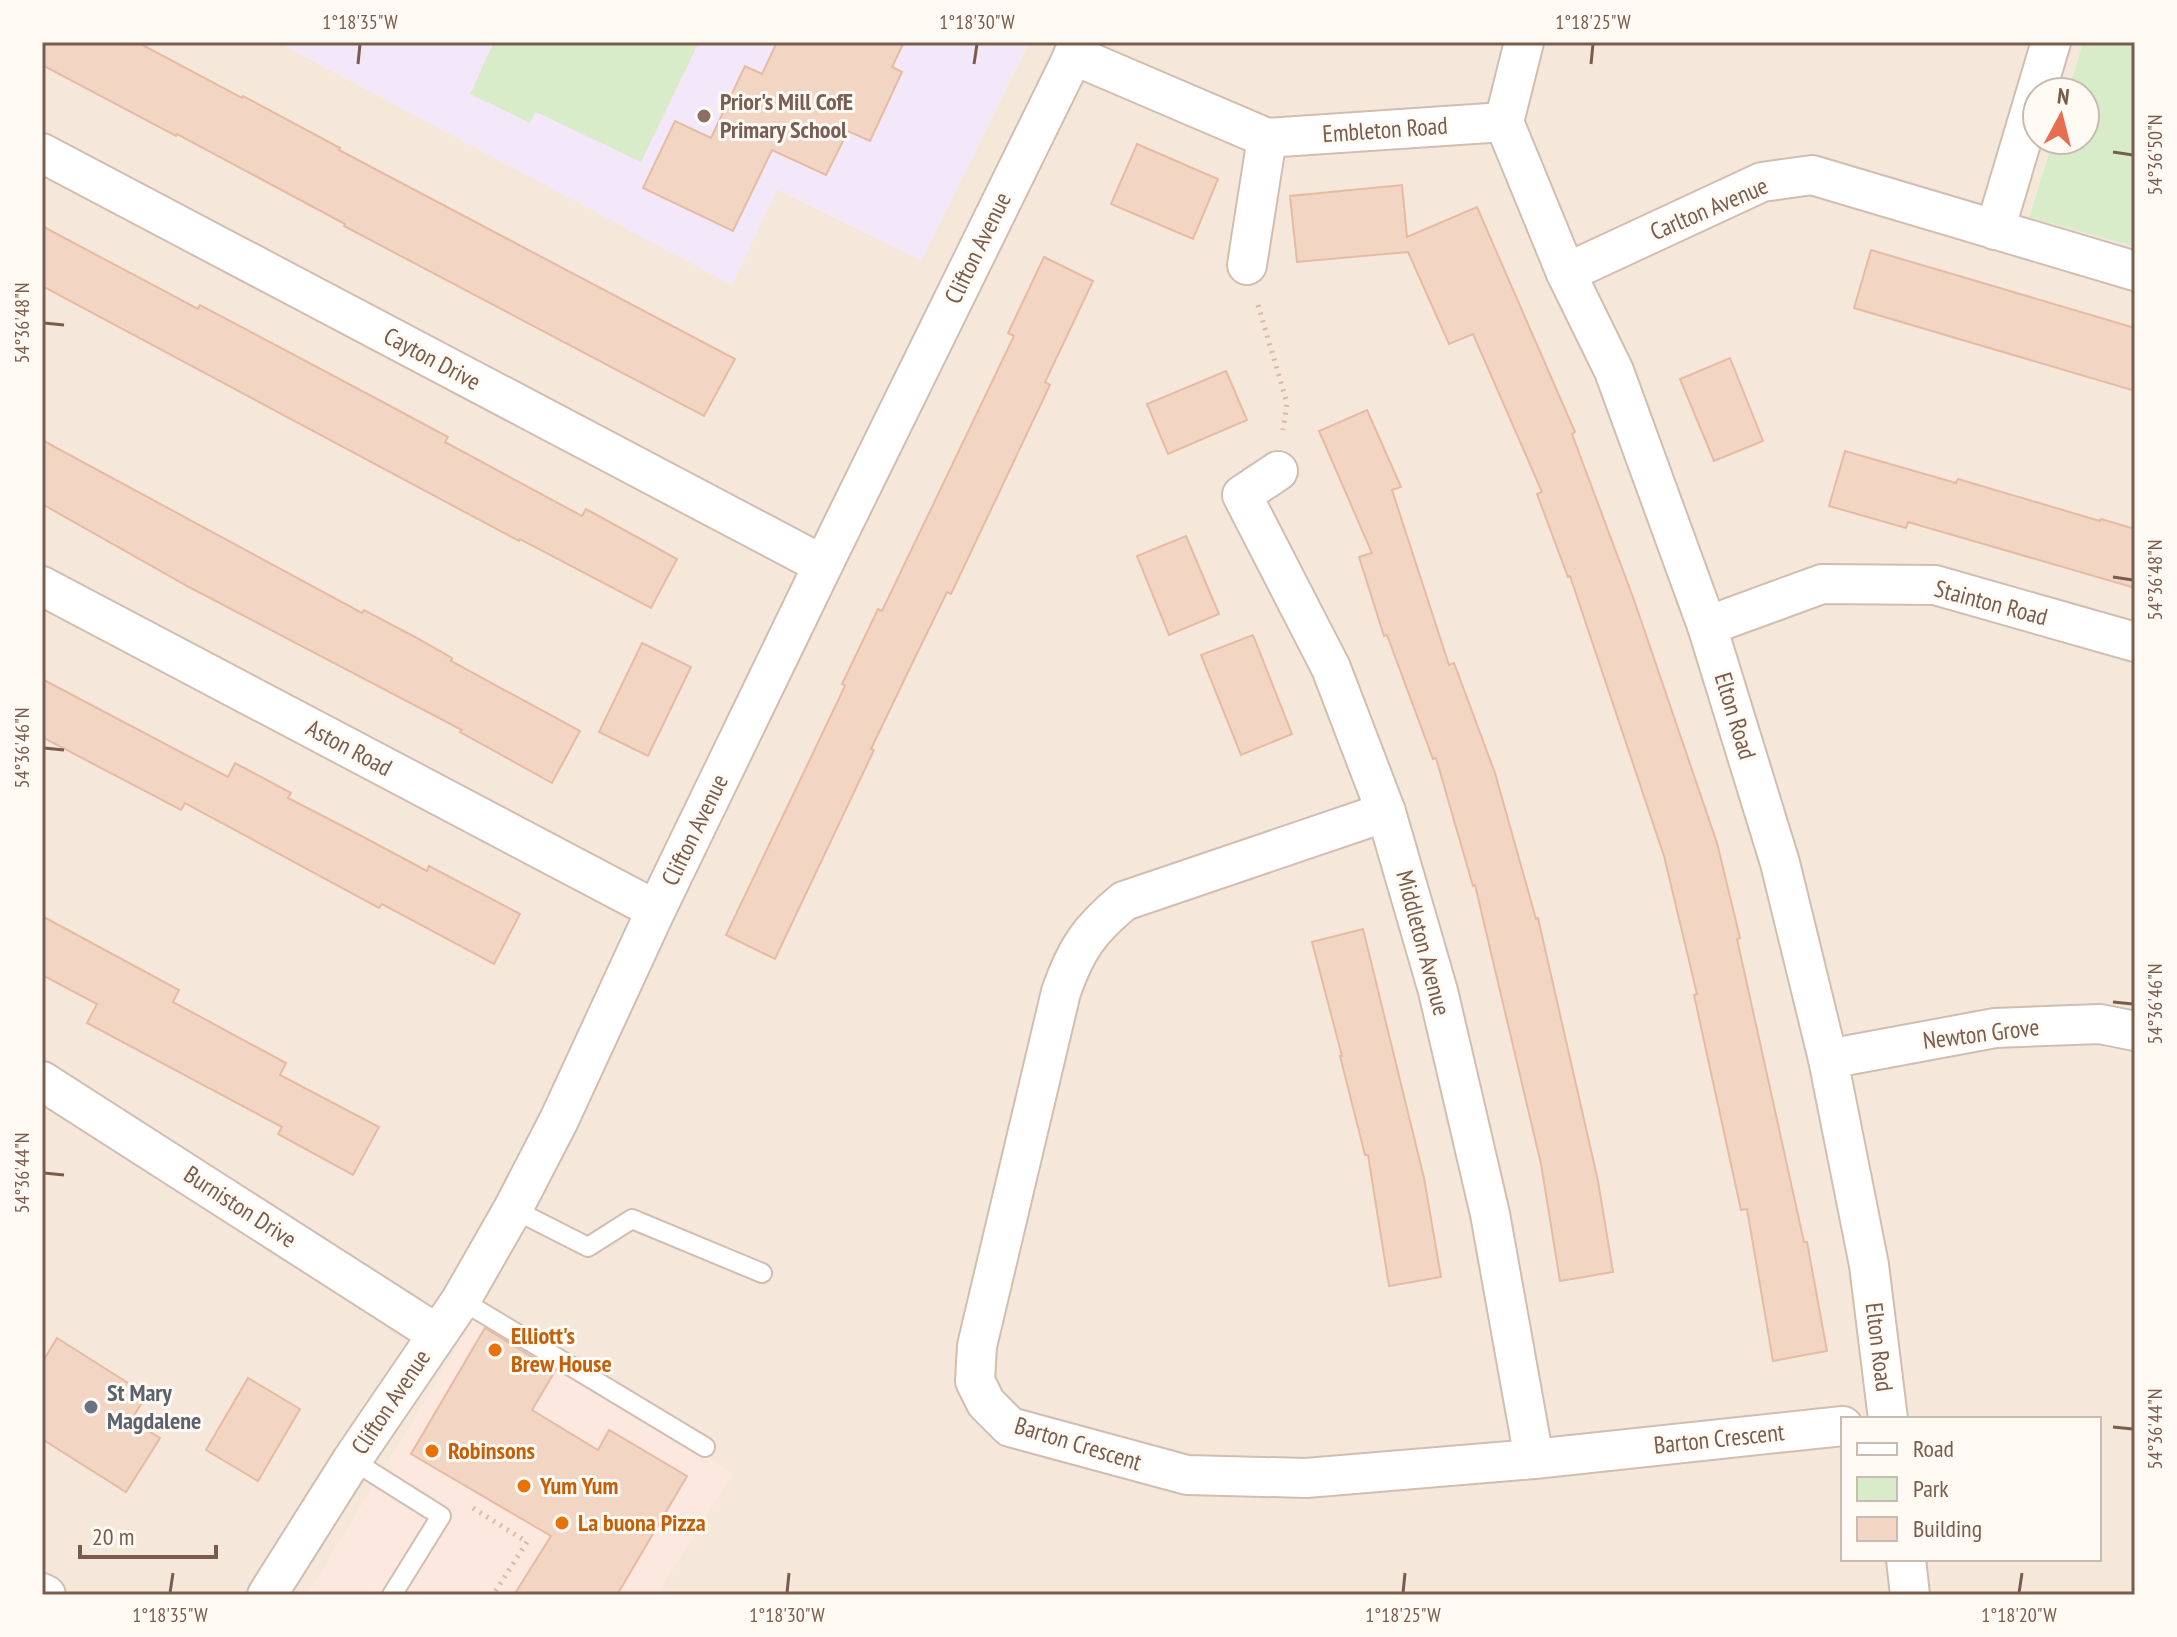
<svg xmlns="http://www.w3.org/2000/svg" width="2177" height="1637" font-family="'PT Sans Narrow',sans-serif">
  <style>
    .residential { fill: #f5e8da; fill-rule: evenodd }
    .commercial { fill: #fde8e0 }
    .education { fill: #f3e8fa }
    .green { fill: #d8ecc9 }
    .building { fill: #f3d5c3; stroke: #e6bba3; stroke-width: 2 }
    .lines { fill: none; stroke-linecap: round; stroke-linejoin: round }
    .lane-casing { stroke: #d1beb0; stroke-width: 22 }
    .street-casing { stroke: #d1beb0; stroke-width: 42 }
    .path { stroke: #d9b8a5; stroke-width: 5; stroke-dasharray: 2 6; stroke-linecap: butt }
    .lane { stroke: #fff; stroke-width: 18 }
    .street { stroke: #fff; stroke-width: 38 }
    .ticks { fill: none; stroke: #7a5c4d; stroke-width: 3 }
    .education-dot { fill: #8d6e63; stroke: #fffaf3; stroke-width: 3 }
    .food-dot { fill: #e8710a; stroke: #fffaf3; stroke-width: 3 }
    .worship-dot { fill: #6b7280; stroke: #fffaf3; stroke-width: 3 }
    .labels { text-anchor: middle; stroke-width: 6; stroke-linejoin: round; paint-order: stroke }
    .education-label { font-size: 24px; font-weight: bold; fill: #785e54; stroke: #fffaf3; text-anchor: start }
    .street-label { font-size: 24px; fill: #7a5c4d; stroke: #fffaf3 }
    .food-label { font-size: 24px; font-weight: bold; fill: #c56008; stroke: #fffaf3; text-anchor: start }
    .worship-label { font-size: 24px; font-weight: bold; fill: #5b616d; stroke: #fffaf3; text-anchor: start }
    .neatline { fill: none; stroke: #7a5c4d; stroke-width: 3 }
    .ticks-label { font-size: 20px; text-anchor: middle; fill: #7a5c4d }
  </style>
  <rect width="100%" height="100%" fill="#fdf6ec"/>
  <!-- residential -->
  <path class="residential" d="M42 42H278L732 284 777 189 921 260 1029 42H2083L2068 92H2037V140H2053L2029 216 2135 247V1595H656L732 1474 475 1319 308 1595H42ZM1843 1419H2099V1559H1843Z"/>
  <!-- commercial -->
  <path class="commercial" d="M475 1319 733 1474 656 1595H308Z"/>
  <!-- education -->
  <path class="education" d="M278 42H1029L921 260 777 189 732 285Z"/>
  <!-- green -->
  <g class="green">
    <path d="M494 42H689L697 46 641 162 536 112 530 123 470 94Z"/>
    <path d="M2083 42H2135V247L2029 217 2053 140H2085V92H2068Z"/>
  </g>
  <!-- building -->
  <g class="building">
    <path d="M42 42H137L242 98 243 96 340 148 339 150 735 359 704 416 344 226 345 224 177 134 176 136 42 65Z"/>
    <path d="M777 42H904L892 67 902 72 870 141 848 131 826 175 772 150 733 231 643 188 675 121 711 138 745 66 762 74Z"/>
    <path d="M1137 144 1218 179 1193 239 1111 204Z"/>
    <path d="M1402 185 1407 237 1477 207 1575 432 1572 434 1634 600 1717 843 1740 938 1737 939 1804 1242H1807L1827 1351 1773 1361 1747 1209 1741 1210 1694 995 1697 994 1664 856 1570 576 1568 577 1537 494 1542 492 1473 334 1449 344 1408 252 1297 262 1290 196Z"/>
    <path d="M42 226 198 309 200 305 379 400 448 437 445 442 582 516 586 509 677 559 651 608 520 539 519 541 42 286Z"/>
    <path d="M1871 250 2135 328V391L1854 308Z"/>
    <path d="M1044 257 1093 281 1045 382 1050 385 951 594 947 592 909 670 871 749 874 750 775 959 726 935 845 686 842 684 878 609 882 611 1014 336 1008 333Z"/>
    <path d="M1730 358 1763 441 1714 461 1680 379Z"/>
    <path d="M1226 371 1247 420 1168 454 1147 404Z"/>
    <path d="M1367 410 1401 487 1392 490 1449 665 1454 663 1495 773 1536 919 1538 918 1598 1181 1613 1272 1560 1281 1541 1164 1475 885 1473 886 1436 758 1433 759 1387 635 1384 636 1359 557 1372 553 1319 431Z"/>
    <path d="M42 440 362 613 364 610 415 637 452 658 451 661 580 731 552 783 460 732 462 730 189 587 42 504Z"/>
    <path d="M1845 451 1956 483 1958 479 2100 521 2101 519 2135 529V588L1908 522 1906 528 1829 506Z"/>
    <path d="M1186 536 1219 614 1169 635 1137 556Z"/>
    <path d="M1253 635 1292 734 1241 755 1201 655Z"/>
    <path d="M642 643 691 667 648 756 599 732Z"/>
    <path d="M42 679 228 777 235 763 291 793 288 798 354 832 427 871 429 866 520 914 494 964 382 904 379 908 185 803 181 810 42 737Z"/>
    <path d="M42 916 179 990 173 1002 286 1063 280 1075 379 1127 353 1175 278 1134 282 1127 87 1023 97 1004 42 975Z"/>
    <path d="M1363 929 1424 1178 1441 1277 1389 1286 1368 1155H1365L1340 1056H1342L1312 942Z"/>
    <path d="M485 1328 555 1371 532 1410 598 1450 609 1430 687 1476 617 1595H514L551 1536 411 1454Z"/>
    <path d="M57 1338 147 1395 131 1420 160 1438 126 1492 42 1439V1363Z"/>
    <path d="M248 1378 300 1409 258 1481 206 1450Z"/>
  </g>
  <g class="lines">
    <!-- lane casing -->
    <g class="lane-casing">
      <g id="lane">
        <path d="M513 1209 588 1247 632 1219 762 1273"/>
        <path d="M461 1300 705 1447"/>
        <path d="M352 1460 441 1516 392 1595"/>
      </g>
    </g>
    <!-- street casing -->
    <g class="street-casing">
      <g id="street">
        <path d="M1524 42 1504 122 1566 273 1614 371 1707 626 1780 863 1828 1059 1869 1265 1888 1419"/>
        <path d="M1073 55 1267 138 1504 122"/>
        <path d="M42 153 823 565"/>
        <path d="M1995 230 2051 42"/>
        <path d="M1247 265 1267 138"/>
        <path d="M1566 273 1762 182 1812 175 2135 271"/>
        <path d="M1278 471 1242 495 1331 668 1386 812 1438 991 1490 1214 1534 1459"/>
        <path d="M42 586 656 910"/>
        <path d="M1707 626 1822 584 1935 585 2135 642"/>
        <path d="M1386 812 1124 901C1089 930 1076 949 1061 992L977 1346 975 1381 986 1403 1010 1427 1187 1475 1306 1478 1534 1459 1843 1426"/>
        <path d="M1828 1059 1995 1028 2100 1024 2135 1031"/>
        <path d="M42 1081 437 1334"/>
        <path d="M1906 1559 1910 1595"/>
        <path d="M42 1593 46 1595"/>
        <path d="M267 1595 352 1460 461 1300 513 1209 559 1120 656 910 823 565 1080 42"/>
      </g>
    </g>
    <!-- path -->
    <g class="path">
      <path d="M1258 305 1287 403 1283 430"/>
      <path d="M473 1508 527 1542 493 1595"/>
    </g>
    <!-- lane -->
    <use href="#lane" class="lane"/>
    <!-- street -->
    <use href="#street" class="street"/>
  </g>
  <!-- ticks -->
  <path class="ticks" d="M358 64 360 44M974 64 977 44M1591 64 1593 44M2113 152 2133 155M44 323 64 325M2113 577 2133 580M44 748 64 750M2113 1002 2133 1004M44 1173 64 1175M2113 1427 2133 1429M170 1593 173 1573M787 1593 789 1573M1403 1593 1405 1573M2019 1593 2022 1573"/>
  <!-- markers -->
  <circle class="education-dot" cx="704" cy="116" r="8"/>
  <g class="food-dot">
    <circle cx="495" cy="1350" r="8"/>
    <circle cx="432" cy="1451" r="8"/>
    <circle cx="524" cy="1486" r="8"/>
    <circle cx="562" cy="1523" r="8"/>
  </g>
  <circle class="worship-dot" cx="91" cy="1407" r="8"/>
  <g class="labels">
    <!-- education labels -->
    <g class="education-label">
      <text x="720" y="110">Prior's Mill CofE<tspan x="720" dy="28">Primary School</tspan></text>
    </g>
    <!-- street labels -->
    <g class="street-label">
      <text transform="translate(1385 130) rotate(-4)" y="8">Embleton Road</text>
      <text transform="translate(1709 209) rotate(-23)" y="8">Carlton Avenue</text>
      <text transform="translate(978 248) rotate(-64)" y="8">Clifton Avenue</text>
      <text transform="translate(432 359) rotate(28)" y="8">Cayton Drive</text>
      <text transform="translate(1991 603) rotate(15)" y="8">Stainton Road</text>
      <text transform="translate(1735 716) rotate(73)" y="8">Elton Road</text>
      <text transform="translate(349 748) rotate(28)" y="8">Aston Road</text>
      <text transform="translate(695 830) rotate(-64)" y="8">Clifton Avenue</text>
      <text transform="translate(1423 943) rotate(75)" y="8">Middleton Avenue</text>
      <text transform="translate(1981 1034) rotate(-7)" y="8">Newton Grove</text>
      <text transform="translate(240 1207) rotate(33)" y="8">Burniston Drive</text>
      <text transform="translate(1879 1347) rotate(83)" y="8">Elton Road</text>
      <text transform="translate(391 1402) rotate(-56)" y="8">Clifton Avenue</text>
      <text transform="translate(1719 1439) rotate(-6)" y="8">Barton Crescent</text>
      <text transform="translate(1078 1444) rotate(17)" y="8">Barton Crescent</text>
    </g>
    <!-- food labels -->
    <g class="food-label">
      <text x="511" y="1344">Elliott's<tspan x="511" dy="28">Brew House</tspan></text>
      <text x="448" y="1459">Robinsons</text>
      <text x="540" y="1494">Yum Yum</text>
      <text x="578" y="1531">La buona Pizza</text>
    </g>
    <!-- worship labels -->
    <g class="worship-label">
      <text x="107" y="1401">St Mary<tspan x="107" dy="28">Magdalene</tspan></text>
    </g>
  </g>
  <!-- border -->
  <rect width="2177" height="1637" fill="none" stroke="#fffaf3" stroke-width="88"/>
  <!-- legend -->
  <rect x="1841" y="1417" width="260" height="144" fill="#fffaf3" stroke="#cabbb1" stroke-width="2"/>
  <rect x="1857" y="1443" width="40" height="12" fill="#ffffff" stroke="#cabbb1" stroke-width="2"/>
  <text x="1913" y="1457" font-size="24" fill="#7a5c4d">Road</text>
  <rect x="1857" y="1477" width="40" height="24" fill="#d8ecc9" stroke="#cabbb1" stroke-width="2"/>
  <text x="1913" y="1497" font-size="24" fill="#7a5c4d">Park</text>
  <rect x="1857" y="1517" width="40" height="24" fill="#f3d5c3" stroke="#cabbb1" stroke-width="2"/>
  <text x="1913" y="1537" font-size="24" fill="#7a5c4d">Building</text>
  <!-- north arrow -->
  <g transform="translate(2061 116) rotate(7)"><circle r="38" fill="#fffaf3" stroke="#cabbb1" stroke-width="2"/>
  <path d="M0-6L14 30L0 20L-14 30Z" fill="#e76f51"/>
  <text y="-12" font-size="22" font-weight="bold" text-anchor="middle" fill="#7a5c4d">N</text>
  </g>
  <!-- scale -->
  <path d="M80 1545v12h136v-12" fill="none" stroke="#7a5c4d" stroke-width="4"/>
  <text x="92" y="1545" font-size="24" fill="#7a5c4d" stroke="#fffaf3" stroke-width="6" paint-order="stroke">20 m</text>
  <rect x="44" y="44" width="2089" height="1549" class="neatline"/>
  <g class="ticks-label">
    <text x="360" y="29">1°18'35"W</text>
    <text x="977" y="29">1°18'30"W</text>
    <text x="1593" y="29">1°18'25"W</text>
    <text transform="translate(2155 155) rotate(-90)" y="7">54°36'50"N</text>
    <text transform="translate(22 323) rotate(-90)" y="7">54°36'48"N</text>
    <text transform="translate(2155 580) rotate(-90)" y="7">54°36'48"N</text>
    <text transform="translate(22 748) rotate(-90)" y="7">54°36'46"N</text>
    <text transform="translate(2155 1004) rotate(-90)" y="7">54°36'46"N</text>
    <text transform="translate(22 1173) rotate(-90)" y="7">54°36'44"N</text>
    <text transform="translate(2155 1429) rotate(-90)" y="7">54°36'44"N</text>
    <text x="170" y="1622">1°18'35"W</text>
    <text x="787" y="1622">1°18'30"W</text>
    <text x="1403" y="1622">1°18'25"W</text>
    <text x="2019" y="1622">1°18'20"W</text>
  </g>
</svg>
